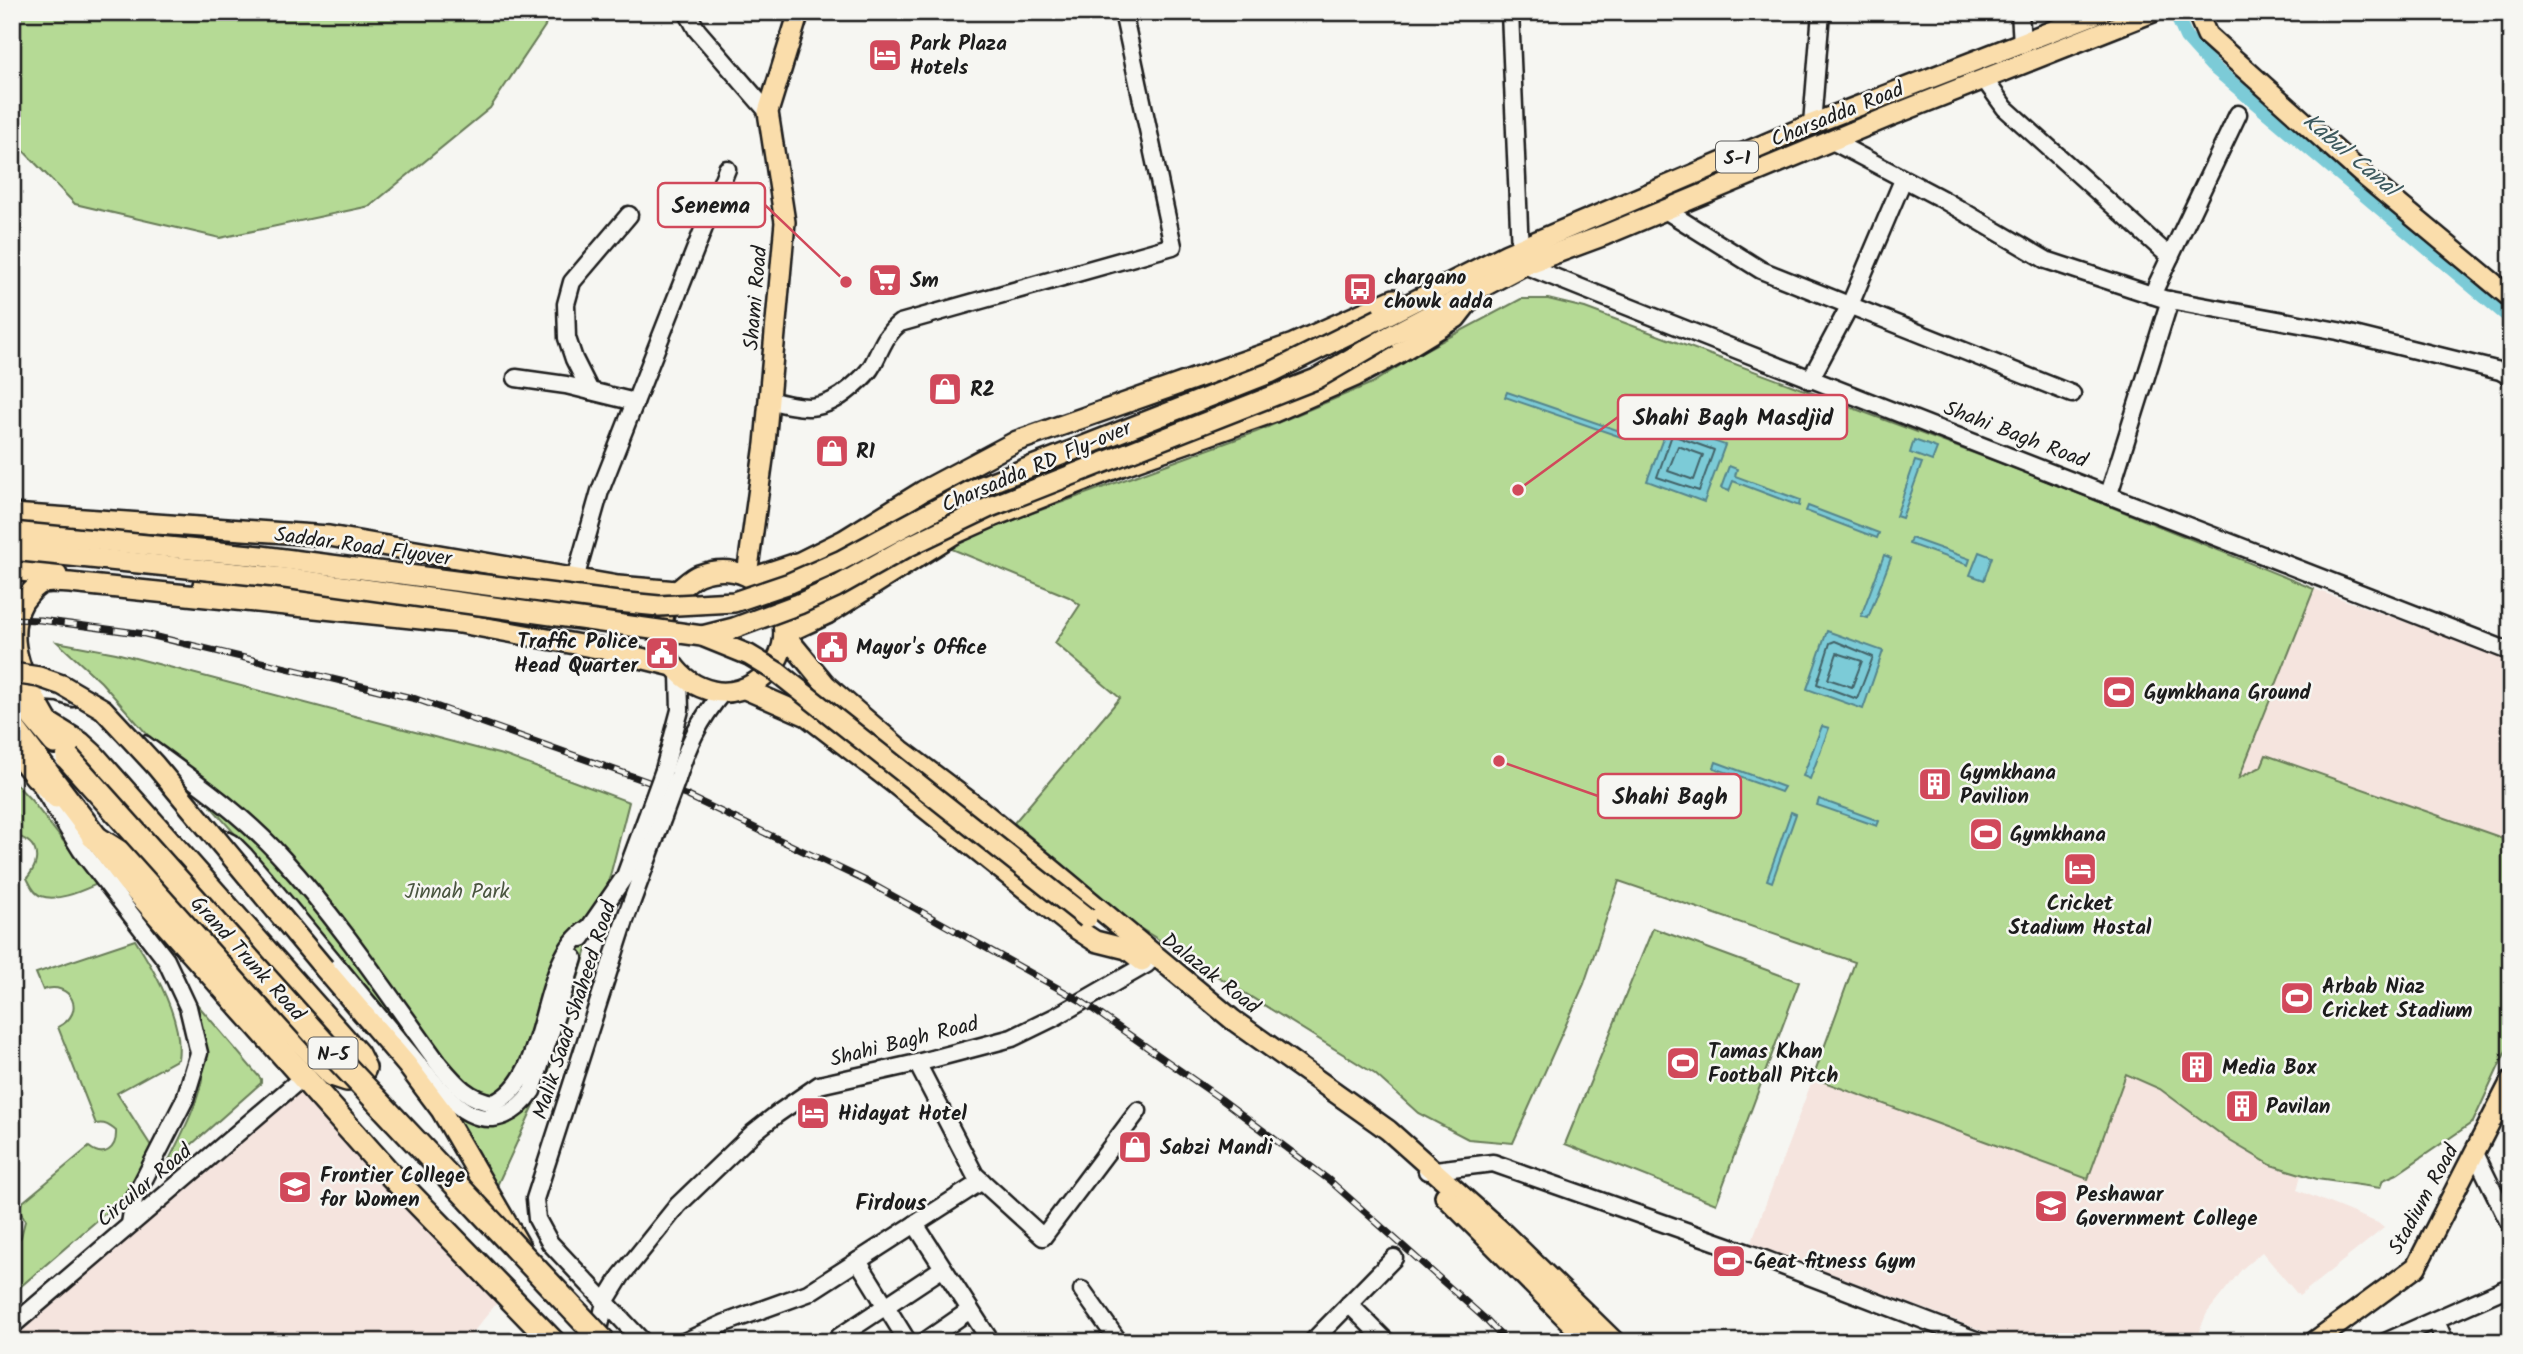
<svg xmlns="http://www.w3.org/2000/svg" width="2523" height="1354" font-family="Kalam,sans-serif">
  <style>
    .built { fill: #f5e4de }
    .green { fill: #b5da95; stroke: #687b58; stroke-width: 2 }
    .water { fill: #7bcbd7; stroke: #55858c; stroke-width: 2 }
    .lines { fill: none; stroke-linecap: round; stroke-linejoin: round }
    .shore { stroke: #426267; stroke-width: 2 }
    .canal { stroke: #7bcbd7; stroke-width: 14 }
    .minor-casing { stroke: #1c1c1c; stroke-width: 21 }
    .major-casing { stroke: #1c1c1c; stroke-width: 24 }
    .highway-casing { stroke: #1c1c1c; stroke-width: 28 }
    .minor { stroke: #f6f6f2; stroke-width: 16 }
    .major { stroke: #faddab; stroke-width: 19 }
    .highway { stroke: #faddab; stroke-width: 23 }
    .rail-casing { stroke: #1c1c1c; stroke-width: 7 }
    .rail { stroke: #f6f6f2; stroke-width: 4.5; stroke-dasharray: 13; stroke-linecap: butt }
    .minor-bridge-casing { stroke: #1c1c1c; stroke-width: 21; stroke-linecap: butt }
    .major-bridge-casing { stroke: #1c1c1c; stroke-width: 24; stroke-linecap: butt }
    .highway-bridge-casing { stroke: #1c1c1c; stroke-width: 28; stroke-linecap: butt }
    .minor-bridge { stroke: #f6f6f2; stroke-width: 16 }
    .major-bridge { stroke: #faddab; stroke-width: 19 }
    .highway-bridge { stroke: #faddab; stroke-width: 23 }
    .labels { text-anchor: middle; stroke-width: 5; stroke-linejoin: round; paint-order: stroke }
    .shield { fill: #f6f6f2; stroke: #5d5d5c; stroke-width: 2 }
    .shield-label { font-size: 19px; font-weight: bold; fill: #1c1c1c }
    .poi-label { font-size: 21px; font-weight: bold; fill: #1c1c1c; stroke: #f6f6f2; text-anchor: start }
    .street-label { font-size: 21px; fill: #1c1c1c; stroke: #f6f6f2 }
    .park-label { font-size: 21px; fill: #4a5540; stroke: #f6f6f2 }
    .water-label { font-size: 23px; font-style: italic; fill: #3d595d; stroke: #f6f6f2 }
    .neighbourhood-label { font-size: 23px; font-weight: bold; fill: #1c1c1c; stroke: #f6f6f2 }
    .leader { fill: none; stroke: #d1495b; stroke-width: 2.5 }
    .callout-dot { fill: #d1495b; stroke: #f6f6f2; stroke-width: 2.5 }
    .callout { fill: #f6f6f2; stroke: #d1495b; stroke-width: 2.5 }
    .callout-label { font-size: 23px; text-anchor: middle; font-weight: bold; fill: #1c1c1c }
  </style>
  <rect width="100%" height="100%" fill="#f6f6f2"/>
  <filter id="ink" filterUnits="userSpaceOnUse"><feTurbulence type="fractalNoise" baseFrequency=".0143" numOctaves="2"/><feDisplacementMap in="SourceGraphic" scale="14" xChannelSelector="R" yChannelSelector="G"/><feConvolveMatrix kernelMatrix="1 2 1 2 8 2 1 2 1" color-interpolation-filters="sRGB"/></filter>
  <g filter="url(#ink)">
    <!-- built -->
    <g class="built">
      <path d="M2314 589 2511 660V842L2265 756 2261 767 2238 779Z"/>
      <path d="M2126 1074 2160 1089 2230 1141 2256 1157 2271 1165 2301 1175 2297 1190 2378 1223 2384 1228 2299 1296 2262 1252 2242 1269 2207 1313 2199 1331V1342H2012L1751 1243 1813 1078 2088 1179Z"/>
      <path d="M310 1080 505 1293 465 1342H12V1329Z"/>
    </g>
    <!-- green -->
    <g class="green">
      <path d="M12 12H548L545 26 490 108 370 206 220 238 75 204 12 139Z"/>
      <path d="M1521 299H1548L1585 308 2035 476 2314 589 2239 778 2261 767 2266 755 2511 841V1040L2473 1122 2397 1174 2383 1180 2380 1188 2317 1179 2271 1165 2230 1141 2160 1089 2126 1074 2088 1179 1813 1078 1855 962 1619 881 1584 984 1513 1143 1468 1139 1418 1113 1375 1074 1135 925 1014 823 1120 698 1055 643 1080 605 1069 597 947 547 1005 523 1256 432 1372 383 1423 351Z"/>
      <path d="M57 642 116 653 506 756 629 802 610 876 547 1077 495 1190 281 886 101 682Z"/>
      <path d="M12 780 31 800 97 884C81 891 58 902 41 896 34 894 30 884 27 878 43 859 38 840 12 835Z"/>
      <path d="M1653 928 1799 982 1716 1204 1565 1144Z"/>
      <path d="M135 940C155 971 184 1021 178 1059L117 1093 153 1149 123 1196 109 1210 12 1294V1245L21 1237 25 1221 18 1206 89 1147C104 1159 117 1149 116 1131 110 1126 105 1122 96 1124L58 1027C88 1012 70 980 43 990L36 973Z"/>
      <path d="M194 1004H197L261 1079V1083L165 1168C193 1111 220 1069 194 1004Z"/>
    </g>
    <!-- water -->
    <g class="water">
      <path d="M1507 392 1623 432 1621 437 1505 397Z"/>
      <path d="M1668 425 1725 445 1704 502 1647 481Z"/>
      <path d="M1914 440 1937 448 1932 461 1910 453Z"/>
      <path d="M1915 461 1922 463 1902 518 1896 516Z"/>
      <path d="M1729 466 1737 469 1735 476 1800 500 1799 506 1733 481 1729 491 1721 488Z"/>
      <path d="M1808 506 1879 533 1877 538 1806 511Z"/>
      <path d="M1911 538 1970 559 1968 565 1909 544Z"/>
      <path d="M1979 552 1992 557 1984 580 1970 575Z"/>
      <path d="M1884 555 1891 558 1868 618 1861 616Z"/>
      <path d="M1827 631 1883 651 1863 709 1807 689Z"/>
      <path d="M1822 726 1829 728 1810 779 1803 776Z"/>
      <path d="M1716 762 1784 787 1781 792 1714 768Z"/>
      <path d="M1819 799 1879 821 1877 826 1817 805Z"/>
      <path d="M1791 812 1796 814 1772 882 1767 880Z"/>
    </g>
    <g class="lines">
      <!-- shore -->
      <g class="shore">
        <path d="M1672 435 1714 450 1699 491 1657 477Z"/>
        <path d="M1678 446 1703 455 1694 480 1668 471Z"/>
        <path d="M1835 641 1873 657 1857 699 1817 684 1830 643Z"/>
        <path d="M1837 653 1862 661 1852 687 1828 679Z"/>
      </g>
      <!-- canal -->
      <path class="canal" d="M2175 12 2186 37 2212 66 2511 319"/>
      <!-- minor casing -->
      <g class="minor-casing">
        <g id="minor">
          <path d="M687 12 697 30 768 112"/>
          <path d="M1510 12 1520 251"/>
          <path d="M2020 12 2022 44"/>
          <path d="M1984 79 2005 108 2170 257"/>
          <path d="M1812 124 1821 12"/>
          <path d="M1832 141 1942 199 2046 260 2164 299 2338 331 2500 371 2511 377"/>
          <path d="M1665 210 1761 270 2072 394"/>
          <path d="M1524 265C1852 397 2182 523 2511 652"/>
          <path d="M2152 295 2238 114"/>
          <path d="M516 378 566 385 635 402"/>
          <path d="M1810 380 1849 307 1903 180"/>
          <path d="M590 391 574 359 567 338 566 304 572 282 629 215"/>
          <path d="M769 400C803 409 822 413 851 388 859 381 868 374 873 364 881 349 886 333 900 323L1173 246 1123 12"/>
          <path d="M2109 494 2170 300"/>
          <path d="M575 579 600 491 727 169"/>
          <path d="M30 691 58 693 73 698"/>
          <path d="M144 744C192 779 244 815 283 859 340 922 388 994 438 1063 454 1082 468 1100 494 1103 552 1077 536 962 587 929"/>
          <path d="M664 770 680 710 679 674"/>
          <path d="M677 779C688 744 699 721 722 693"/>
          <path d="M43 789 81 850 166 960 188 1007 199 1053 185 1099 134 1199 130 1224"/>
          <path d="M220 837 232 843 245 856C296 915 345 976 395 1036 414 1058 444 1100 469 1113 495 1126 518 1112 532 1091L574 958"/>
          <path d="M582 938 625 876 649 811"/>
          <path d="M917 1063 975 1175 1043 1237 1138 1111"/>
          <path d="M2475 1153 2511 1227"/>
          <path d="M1427 1171 1493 1163 1751 1254 1981 1342"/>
          <path d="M915 1224 991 1342"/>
          <path d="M858 1261 908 1342"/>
          <path d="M1082 1290 1119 1342"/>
          <path d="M1349 1304 1387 1342"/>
          <path d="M2436 1321 2445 1342"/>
          <path d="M12 1326 303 1077"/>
          <path d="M599 1330 605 1302 621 1276 678 1205 753 1133 777 1114 819 1085 917 1063 1012 1038 1055 1017 1147 964"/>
          <path d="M839 1337 943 1268"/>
          <path d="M643 1342 550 1243 537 1219 535 1199 625 920 663 817"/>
          <path d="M684 1342 725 1323 808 1293 982 1181"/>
          <path d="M924 1342 970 1310"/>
          <path d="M1312 1342 1394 1258"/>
          <path d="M2385 1342 2511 1286"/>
        </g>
      </g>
      <!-- major casing -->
      <g class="major-casing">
        <g id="major">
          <path d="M2197 12 2207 35 2361 173 2511 298"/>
          <path d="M1478 290 1456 318 1397 354 1356 376 1274 412 1121 466 992 517 954 534 827 614 784 634 826 685 901 750 978 808 1233 1020 1388 1130 1499 1229 1615 1342"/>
          <path d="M1379 319 1507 254 1812 124 2101 12"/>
          <path d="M1388 337 1524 265 1605 235 1893 115 2153 12"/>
          <path d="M12 514 329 536 618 586 677 591C684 586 691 578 699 575 769 549 818 644 754 683 741 691 727 694 713 691 679 684 654 650 664 614 666 606 673 598 677 591"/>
          <path d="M12 570 57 575"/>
          <path d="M747 575 765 444 785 222 768 112 799 12"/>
          <path d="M752 578 800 562 844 540 923 491 1017 441 1293 344 1394 299"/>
          <path d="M203 585 326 593 416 609"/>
          <path d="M745 689 807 716 895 784 1069 924 1095 941 1127 949 1142 961"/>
          <path d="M50 725C30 690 0 642 23 602 28 596 34 586 43 583 51 581 62 583 70 583L460 623 608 650 673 666"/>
          <path d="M12 748 35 777 56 798"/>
          <path d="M324 968 407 1065 441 1110 520 1246"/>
          <path d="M1445 1196 1590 1342"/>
          <path d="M2314 1342 2416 1267 2511 1081"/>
        </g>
      </g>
      <!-- highway casing -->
      <g class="highway-casing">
        <g id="highway">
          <path d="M12 691 55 742"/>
          <path d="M51 726 80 744 92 755 357 1054 364 1068 362 1072 347 1079 332 1074 134 862 93 836"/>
          <path d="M12 727 128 880 387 1171 553 1342"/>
        </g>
      </g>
      <!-- minor -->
      <use href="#minor" class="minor"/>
      <!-- major -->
      <use href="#major" class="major"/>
      <!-- highway -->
      <use href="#highway" class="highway"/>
      <!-- rail casing -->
      <g class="rail-casing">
        <path id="rail" d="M12 619 40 620 145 634 416 699 688 796 868 882 1081 1001 1221 1099 1329 1180 1483 1317 1507 1342"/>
      </g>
      <!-- rail -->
      <use href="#rail" class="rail"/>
      <!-- minor-bridge casing -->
      <g class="minor-bridge-casing">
        <g id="minor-bridge">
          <path d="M649 811 664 770"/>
          <path d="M663 817 677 779"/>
        </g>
      </g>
      <!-- major-bridge casing -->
      <g class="major-bridge-casing">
        <g id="major-bridge">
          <path d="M12 532 261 556 618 602 659 606 734 602 790 583 840 561 974 489 1270 373 1379 319"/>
          <path d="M12 550 285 578 702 636 749 655 777 672 1087 918"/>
          <path d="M702 636 734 628 799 604 836 587 907 547 990 507 1316 379 1388 337"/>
          <path d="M12 673 39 677 62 685 103 709 155 765 324 968"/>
        </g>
      </g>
      <!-- highway-bridge casing -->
      <g class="highway-bridge-casing">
        <path id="highway-bridge" d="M68 758 335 1056 604 1342"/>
      </g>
      <!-- minor-bridge -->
      <use href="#minor-bridge" class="minor-bridge"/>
      <!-- major-bridge -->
      <use href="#major-bridge" class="major-bridge"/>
      <!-- highway-bridge -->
      <use href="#highway-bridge" class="highway-bridge"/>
    </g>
  </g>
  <!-- icons -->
  <defs>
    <g id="hotel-square" transform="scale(1.75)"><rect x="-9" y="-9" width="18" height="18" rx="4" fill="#d1495b" stroke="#f6f6f2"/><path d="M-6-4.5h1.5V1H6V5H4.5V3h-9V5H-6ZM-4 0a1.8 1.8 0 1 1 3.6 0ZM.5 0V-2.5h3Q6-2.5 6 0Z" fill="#fff"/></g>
    <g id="supermarket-square" transform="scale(1.75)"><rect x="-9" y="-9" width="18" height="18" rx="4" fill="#d1495b" stroke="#f6f6f2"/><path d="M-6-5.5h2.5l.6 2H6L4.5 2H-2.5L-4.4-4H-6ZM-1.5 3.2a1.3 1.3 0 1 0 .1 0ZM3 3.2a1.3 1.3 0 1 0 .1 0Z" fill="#fff"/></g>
    <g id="bus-square" transform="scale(1.75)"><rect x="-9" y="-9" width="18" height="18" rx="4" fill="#d1495b" stroke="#f6f6f2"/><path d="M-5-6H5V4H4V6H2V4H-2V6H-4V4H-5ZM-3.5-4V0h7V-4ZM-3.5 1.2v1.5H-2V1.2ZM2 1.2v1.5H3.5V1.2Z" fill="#fff"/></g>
    <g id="shop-square" transform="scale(1.75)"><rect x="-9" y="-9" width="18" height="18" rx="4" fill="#d1495b" stroke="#f6f6f2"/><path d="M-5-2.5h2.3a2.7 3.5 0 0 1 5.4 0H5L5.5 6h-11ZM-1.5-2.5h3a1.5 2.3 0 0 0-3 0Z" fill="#fff"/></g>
    <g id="civic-square" transform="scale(1.75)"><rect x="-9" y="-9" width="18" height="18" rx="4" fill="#d1495b" stroke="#f6f6f2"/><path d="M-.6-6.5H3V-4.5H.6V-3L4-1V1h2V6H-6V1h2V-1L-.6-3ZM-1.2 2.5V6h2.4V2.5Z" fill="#fff"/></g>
    <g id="stadium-square" transform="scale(1.75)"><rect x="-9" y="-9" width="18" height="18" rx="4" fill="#d1495b" stroke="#f6f6f2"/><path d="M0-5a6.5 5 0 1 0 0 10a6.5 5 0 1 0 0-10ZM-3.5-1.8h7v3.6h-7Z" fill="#fff"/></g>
    <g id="building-square" transform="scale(1.75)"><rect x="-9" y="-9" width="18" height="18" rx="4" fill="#d1495b" stroke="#f6f6f2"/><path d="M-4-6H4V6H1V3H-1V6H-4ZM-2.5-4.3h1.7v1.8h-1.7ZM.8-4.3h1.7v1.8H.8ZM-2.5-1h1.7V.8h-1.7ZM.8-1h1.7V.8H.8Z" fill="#fff"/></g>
    <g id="university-square" transform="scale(1.75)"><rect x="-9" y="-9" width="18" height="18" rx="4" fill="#d1495b" stroke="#f6f6f2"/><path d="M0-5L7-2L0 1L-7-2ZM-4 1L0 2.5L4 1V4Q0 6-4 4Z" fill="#fff"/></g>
  </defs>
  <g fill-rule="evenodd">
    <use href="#hotel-square" x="885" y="55"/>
    <use href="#supermarket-square" x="885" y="280"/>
    <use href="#bus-square" x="1360" y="289"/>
    <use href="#shop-square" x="945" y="389"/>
    <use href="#shop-square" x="832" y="451"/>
    <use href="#civic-square" x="832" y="647"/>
    <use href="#civic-square" x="662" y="653"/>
    <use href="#stadium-square" x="2119" y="692"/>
    <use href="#building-square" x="1935" y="784"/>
    <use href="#stadium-square" x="1986" y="834"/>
    <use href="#hotel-square" x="2080" y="869"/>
    <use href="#stadium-square" x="2297" y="998"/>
    <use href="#stadium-square" x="1683" y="1063"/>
    <use href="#building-square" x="2197" y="1067"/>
    <use href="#building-square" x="2242" y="1106"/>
    <use href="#hotel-square" x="813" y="1113"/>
    <use href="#shop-square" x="1135" y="1147"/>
    <use href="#university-square" x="295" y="1187"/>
    <use href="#university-square" x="2051" y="1206"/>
    <use href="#stadium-square" x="1729" y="1261"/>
  </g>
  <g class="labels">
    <!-- shield labels -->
    <g class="shield">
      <rect x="1716" y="141.5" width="42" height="31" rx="5"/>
      <rect x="308.5" y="1037.5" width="49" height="31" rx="5"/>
    </g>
    <g class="shield-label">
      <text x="1737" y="164">S-1</text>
      <text x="333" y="1060">N-5</text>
    </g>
    <!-- poi labels -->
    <g class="poi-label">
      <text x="910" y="50">Park Plaza<tspan x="910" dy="24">Hotels</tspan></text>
      <text x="1384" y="284">chargano<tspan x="1384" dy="24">chowk adda</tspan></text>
      <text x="910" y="287">Sm</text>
      <text x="970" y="396">R2</text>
      <text x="856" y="458">R1</text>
      <text x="638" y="648" text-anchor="end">Traffic Police<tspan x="638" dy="24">Head Quarter</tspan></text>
      <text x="856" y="654">Mayor's Office</text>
      <text x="2144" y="699">Gymkhana Ground</text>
      <text x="1960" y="779">Gymkhana<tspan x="1960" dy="24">Pavilion</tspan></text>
      <text x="2010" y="841">Gymkhana</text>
      <text x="2080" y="910" text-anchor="middle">Cricket<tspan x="2080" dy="24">Stadium Hostal</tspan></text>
      <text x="2322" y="993">Arbab Niaz<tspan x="2322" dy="24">Cricket Stadium</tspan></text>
      <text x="1708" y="1058">Tamas Khan<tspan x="1708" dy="24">Football Pitch</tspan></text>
      <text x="2222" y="1074">Media Box</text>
      <text x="2266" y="1113">Pavilan</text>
      <text x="838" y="1120">Hidayat Hotel</text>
      <text x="1160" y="1154">Sabzi Mandi</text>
      <text x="320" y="1182">Frontier College<tspan x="320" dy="24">for Women</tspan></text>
      <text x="2076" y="1201">Peshawar<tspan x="2076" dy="24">Government College</tspan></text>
      <text x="1754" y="1268">Geat fitness Gym</text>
    </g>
    <!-- street labels -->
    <g class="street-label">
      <text transform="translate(1837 114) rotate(-22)" y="7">Charsadda Road</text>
      <text transform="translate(755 298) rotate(-85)" y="7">Shami Road</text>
      <text transform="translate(2016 434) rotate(21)" y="7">Shahi Bagh Road</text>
      <text transform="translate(1036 466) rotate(-23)" y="7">Charsadda RD Fly-over</text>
      <text transform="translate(363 546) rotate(8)" y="7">Saddar Road Flyover</text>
      <text transform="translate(248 958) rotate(48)" y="7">Grand Trunk Road</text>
      <text transform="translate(1211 973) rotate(38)" y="7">Dalazak Road</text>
      <text transform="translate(574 1010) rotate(-72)" y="7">Malik Saad Shaheed Road</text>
      <text transform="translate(904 1041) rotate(-14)" y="7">Shahi Bagh Road</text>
      <text transform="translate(144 1185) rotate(-40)" y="7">Circular Road</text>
      <text transform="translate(2423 1199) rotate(-61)" y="7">Stadium Road</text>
    </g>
    <!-- park labels -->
    <g class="park-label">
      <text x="457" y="898">Jinnah Park</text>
    </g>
    <!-- water labels -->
    <g class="water-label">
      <text transform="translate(2351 154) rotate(40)" y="8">Kabul Canal</text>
    </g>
    <!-- neighbourhood labels -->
    <g class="neighbourhood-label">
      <text x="891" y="1210">Firdous</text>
    </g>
  </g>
  <!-- callouts -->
  <path class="leader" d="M846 282L765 205M1518 490L1618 417M1499 761L1598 796"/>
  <g class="callout-dot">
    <circle cx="846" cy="282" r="7"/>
    <circle cx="1518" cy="490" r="7"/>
    <circle cx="1499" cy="761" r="7"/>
  </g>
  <g class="callout">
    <rect x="658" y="183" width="107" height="44" rx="7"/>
    <rect x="1618" y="395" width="229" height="44" rx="7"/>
    <rect x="1598" y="774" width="143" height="44" rx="7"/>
  </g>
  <g class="callout-label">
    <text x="711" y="213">Senema</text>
    <text x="1733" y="425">Shahi Bagh Masdjid</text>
    <text x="1670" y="804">Shahi Bagh</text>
  </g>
  <!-- margin -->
  <rect width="2523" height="1354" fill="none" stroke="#f6f6f2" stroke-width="42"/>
  <rect x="21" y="21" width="2481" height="1312" fill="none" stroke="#1c1c1c" stroke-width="2.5" filter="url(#ink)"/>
</svg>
